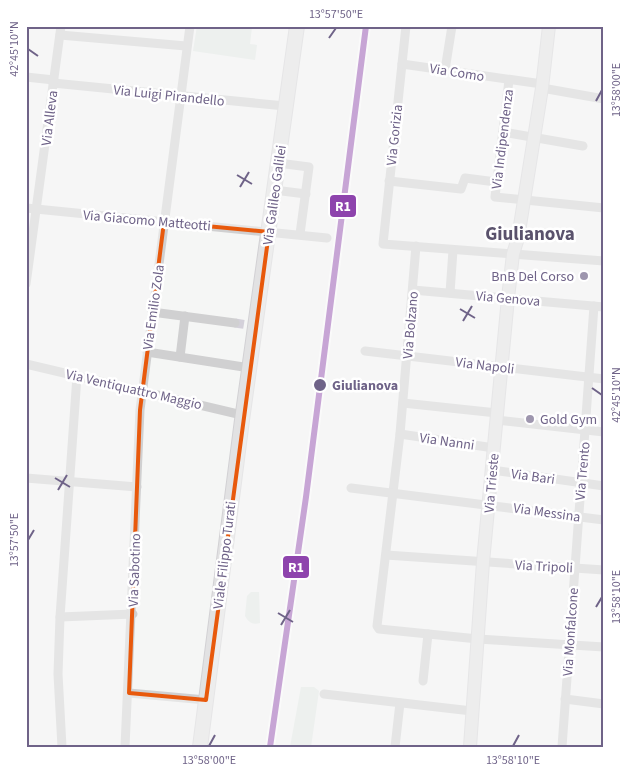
<svg xmlns="http://www.w3.org/2000/svg" width="630" height="773" font-family="'Source Sans 3',sans-serif">
  <style>
    .green { fill: #e2e8e5 }
    .lines { fill: none; stroke-linecap: round; stroke-linejoin: round }
    .street-tunnel { stroke: #d4d1da; stroke-width: 9; stroke-dasharray: 9 4.5; stroke-linecap: butt }
    .secondary-casing { stroke: #d3d2d5; stroke-width: 14 }
    .primary-casing { stroke: #d2d1d4; stroke-width: 16 }
    .street { stroke: #d0d0d1; stroke-width: 9 }
    .secondary { stroke: #e2e2e3; stroke-width: 12 }
    .primary { stroke: #e2e2e3; stroke-width: 14 }
    .rail-1-casing { stroke: #fff; stroke-width: 10 }
    .rail-1 { stroke: #8e44ad; stroke-width: 6 }
    .marked { fill: none; stroke: #e8590c; stroke-width: 4; stroke-linejoin: round }
    .ticks { fill: none; stroke: #6f6388; stroke-width: 2 }
    .poi-dot { fill: #9e96ae; stroke: #fff; stroke-width: 2 }
    .stop-dot { fill: #6f6388; stroke: #fff; stroke-width: 2 }
    .labels { text-anchor: middle; stroke-width: 5; stroke-linejoin: round; paint-order: stroke }
    .street-label { font-size: 14px; fill: #6f6388; stroke: #fff }
    .poi-label { font-size: 14px; fill: #6f6388; stroke: #fff; text-anchor: end }
    .stop-label { font-size: 14px; font-weight: bold; fill: #6f6388; stroke: #fff; text-anchor: start }
    .district-label { font-size: 19px; font-weight: bold; fill: #5a526c; stroke: #fff }
    .line-badge { stroke: #fff; stroke-width: 2 }
    .badge-label { font-size: 14px; text-anchor: middle; font-weight: bold; fill: #fff }
    .neatline { fill: none; stroke: #6f6388; stroke-width: 2 }
    .ticks-label { font-size: 12px; text-anchor: middle; fill: #6f6388 }
  </style>
  <rect width="100%" height="100%" fill="#f5f6f5"/>
  <!-- green -->
  <g class="green">
    <path d="M197 26 252 27 250 44 257 45 255 60 193 51Z"/>
    <path d="M251 592H259L260 623C253 625 249 623 245 616L247 596Z"/>
    <path d="M301 687H314L319 691 311 747H290Z"/>
  </g>
  <g class="lines">
    <!-- street-tunnel -->
    <path class="street-tunnel" d="M235 323 248 325"/>
    <!-- secondary casing -->
    <g class="secondary-casing">
      <path id="secondary" d="M470 747 483 562 508 298 513 254 518 238 542 88 549 26"/>
    </g>
    <!-- primary casing -->
    <g class="primary-casing">
      <path id="primary" d="M200 747 242 420 297 26"/>
    </g>
    <!-- street -->
    <g class="street">
      <path d="M406 26 383 244 604 261"/>
      <path d="M60 35 186 46"/>
      <path d="M402 64 542 84"/>
      <path d="M445 70 452 26"/>
      <path d="M26 77 54 80"/>
      <path d="M509 80 495 197 604 208"/>
      <path d="M53 83 285 106"/>
      <path d="M542 88 604 99"/>
      <path d="M503 132 583 146"/>
      <path d="M278 163 309 167 300 234"/>
      <path d="M389 181 461 189 465 178 496 182"/>
      <path d="M274 190 306 194"/>
      <path d="M26 208 327 238"/>
      <path d="M416 246 400 434 377 626 379 629 478 639 604 647"/>
      <path d="M26 284 61 26"/>
      <path d="M413 290 604 307"/>
      <path d="M450 293 453 250"/>
      <path d="M152 312 235 323"/>
      <path d="M365 351 604 379"/>
      <path d="M147 352 250 368"/>
      <path d="M180 357 185 316"/>
      <path d="M26 364 242 415"/>
      <path d="M403 403 497 413"/>
      <path d="M497 420 604 432"/>
      <path d="M400 434 494 448"/>
      <path d="M492 470 604 486"/>
      <path d="M26 478 137 487"/>
      <path d="M351 488 604 520"/>
      <path d="M386 555 604 570"/>
      <path d="M60 617 133 614"/>
      <path d="M423 681 428 634"/>
      <path d="M129 693 206 700"/>
      <path d="M324 694 472 711"/>
      <path d="M565 699 604 704"/>
      <path d="M62 747 58 674 60 617 77 376"/>
      <path d="M125 747 140 410 190 26"/>
      <path d="M395 747 400 703"/>
      <path d="M562 747 594 306"/>
    </g>
    <!-- secondary -->
    <use href="#secondary" class="secondary"/>
    <!-- primary -->
    <use href="#primary" class="primary"/>
    <!-- rail-1 casing -->
    <g class="rail-1-casing">
      <path id="rail-1" d="M270 747 306 497 366 26"/>
    </g>
    <!-- rail-1 -->
    <use href="#rail-1" class="rail-1"/>
  </g>
  <!-- marked area -->
  <path d="M0 0H630V773H0ZM164 222 269 232 206 700 129 693 140 410Z" fill="#f5f6f5" fill-opacity=".55" fill-rule="evenodd"/>
  <path class="marked" d="M164 222 269 232 206 700 129 693 140 410Z"/>
  <!-- ticks -->
  <path class="ticks" d="M329 38 336 28M28 49 38 56M596 101 602 90M237 175 252 184M240 187 249 172M460 309 475 318M463 321 472 306M592 388 602 395M55 478 70 487M58 490 67 475M28 540 34 530M596 607 602 597M278 613 293 622M281 625 290 610M209 746 215 735M513 746 519 735"/>
  <!-- markers -->
  <g class="poi-dot">
    <circle cx="584" cy="276" r="5"/>
    <circle cx="530" cy="419" r="5"/>
  </g>
  <circle class="stop-dot" cx="320" cy="385" r="7"/>
  <g class="labels">
    <!-- street labels -->
    <g class="street-label">
      <text transform="translate(457 72) rotate(9)" y="5">Via Como</text>
      <text transform="translate(169 95) rotate(6)" y="5">Via Luigi Pirandello</text>
      <text transform="translate(49 118) rotate(-83)" y="5">Via Alleva</text>
      <text transform="translate(394 135) rotate(-84)" y="5">Via Gorizia</text>
      <text transform="translate(502 139) rotate(-83)" y="5">Via Indipendenza</text>
      <text transform="translate(274 195) rotate(-82)" y="5">Via Galileo Galilei</text>
      <text transform="translate(147 220) rotate(5)" y="5">Via Giacomo Matteotti</text>
      <text transform="translate(508 298) rotate(5)" y="5">Via Genova</text>
      <text transform="translate(153 307) rotate(-82)" y="5">Via Emilio Zola</text>
      <text transform="translate(410 325) rotate(-85)" y="5">Via Bolzano</text>
      <text transform="translate(485 365) rotate(7)" y="5">Via Napoli</text>
      <text transform="translate(134 389) rotate(13)" y="5">Via Ventiquattro Maggio</text>
      <text transform="translate(447 441) rotate(8)" y="5">Via Nanni</text>
      <text transform="translate(582 471) rotate(-85)" y="5">Via Trento</text>
      <text transform="translate(533 476) rotate(8)" y="5">Via Bari</text>
      <text transform="translate(491 483) rotate(-85)" y="5">Via Trieste</text>
      <text transform="translate(547 512) rotate(8)" y="5">Via Messina</text>
      <text transform="translate(224 555) rotate(-83)" y="5">Viale Filippo Turati</text>
      <text transform="translate(544 566) rotate(3)" y="5">Via Tripoli</text>
      <text transform="translate(134 570) rotate(-88)" y="5">Via Sabotino</text>
      <text transform="translate(570 632) rotate(-86)" y="5">Via Monfalcone</text>
    </g>
    <!-- poi labels -->
    <g class="poi-label">
      <text x="574" y="281">BnB Del Corso</text>
      <text x="540" y="424" text-anchor="start">Gold Gym</text>
    </g>
    <!-- stop labels -->
    <g class="stop-label">
      <text x="332" y="390">Giulianova</text>
    </g>
    <!-- district labels -->
    <g class="district-label">
      <text x="530" y="240">Giulianova</text>
    </g>
  </g>
  <g class="line-badge">
    <rect x="329" y="194" width="28" height="24" rx="5" fill="#8e44ad"/>
    <rect x="282" y="555" width="28" height="24" rx="5" fill="#8e44ad"/>
  </g>
  <g class="badge-label">
    <text x="343" y="211">R1</text>
    <text x="296" y="572">R1</text>
  </g>
  <!-- border -->
  <rect width="630" height="773" fill="none" stroke="#ffffff" stroke-width="55"/>
  <rect x="28" y="28" width="574" height="718" class="neatline"/>
  <g class="ticks-label">
    <text x="336" y="18">13°57'50"E</text>
    <text transform="translate(14 49) rotate(-90)" y="4">42°45'10"N</text>
    <text transform="translate(616 90) rotate(-90)" y="4">13°58'00"E</text>
    <text transform="translate(616 395) rotate(-90)" y="4">42°45'10"N</text>
    <text transform="translate(14 540) rotate(-90)" y="4">13°57'50"E</text>
    <text transform="translate(616 597) rotate(-90)" y="4">13°58'10"E</text>
    <text x="209" y="764">13°58'00"E</text>
    <text x="513" y="764">13°58'10"E</text>
  </g>
</svg>
